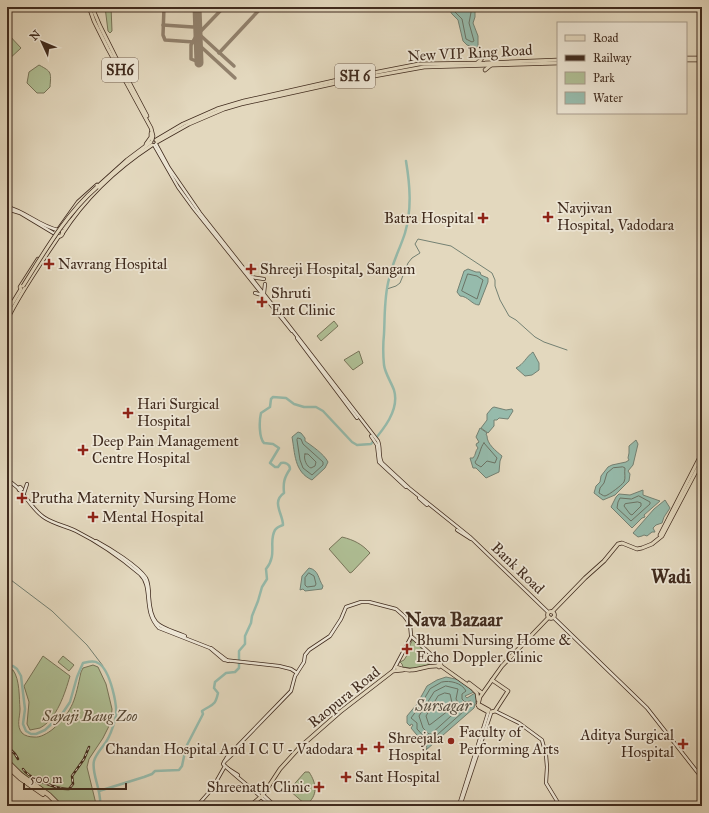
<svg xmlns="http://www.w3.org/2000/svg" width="709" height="813" font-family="'IM FELL Great Primer',serif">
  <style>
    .green { fill: #afbf95; stroke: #78755a }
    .water { fill: #96bbac; stroke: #748173 }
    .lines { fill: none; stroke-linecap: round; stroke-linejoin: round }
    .shore { stroke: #6b7365; stroke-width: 1 }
    .stream { stroke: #748173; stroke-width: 1 }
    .river { stroke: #96bbac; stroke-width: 2.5 }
    .taxiway { stroke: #92826e; stroke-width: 3.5 }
    .runway { stroke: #92826e; stroke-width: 9 }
    .secondary-casing { stroke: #402b1e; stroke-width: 4 }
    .primary-casing { stroke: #402b1e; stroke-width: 4.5 }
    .highway-casing { stroke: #402b1e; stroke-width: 5.5 }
    .secondary { stroke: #ede6d5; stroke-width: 2.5 }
    .primary { stroke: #e3d8be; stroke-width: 3 }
    .highway { stroke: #e3d8be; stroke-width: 4 }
    .rail-casing { stroke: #402b1e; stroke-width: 2.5 }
    .rail { stroke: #ede6d5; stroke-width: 1; stroke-dasharray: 3; stroke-linecap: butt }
    .primary-bridge-casing { stroke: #402b1e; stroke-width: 4.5; stroke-linecap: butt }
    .primary-bridge { stroke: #e3d8be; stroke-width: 3 }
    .poi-dot { fill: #8f2418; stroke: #ede6d5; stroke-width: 1.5 }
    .labels { text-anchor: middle; stroke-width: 3.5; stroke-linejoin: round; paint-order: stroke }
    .shield { fill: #ede6d5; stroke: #746355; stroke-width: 1 }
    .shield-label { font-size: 14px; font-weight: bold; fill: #402b1e }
    .street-label { font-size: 15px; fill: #402b1e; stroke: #ede6d5 }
    .poi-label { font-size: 15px; fill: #402b1e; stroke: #ede6d5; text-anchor: start }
    .park-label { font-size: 15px; font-style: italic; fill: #564936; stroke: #ede6d5 }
    .water-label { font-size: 16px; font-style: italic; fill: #564f42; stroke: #ede6d5 }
    .district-label { font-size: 19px; font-weight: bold; fill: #402b1e; stroke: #ede6d5 }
  </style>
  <rect width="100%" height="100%" fill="#e3d8be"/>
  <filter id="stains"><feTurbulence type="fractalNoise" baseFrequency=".005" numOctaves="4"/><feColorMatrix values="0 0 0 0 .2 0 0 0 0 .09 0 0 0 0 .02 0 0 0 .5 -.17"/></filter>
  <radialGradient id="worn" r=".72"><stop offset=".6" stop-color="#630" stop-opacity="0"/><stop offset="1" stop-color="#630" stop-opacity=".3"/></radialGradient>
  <!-- green -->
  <g class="green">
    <path d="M105 7H111L112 31 110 33 108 31Z"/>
    <path d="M7 33 21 48 7 61Z"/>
    <path d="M39 65C52 72 51 72 50 87L44 93H37L27 83 29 72Z"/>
    <path d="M334 321 338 326 321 341 317 336Z"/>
    <path d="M359 351 363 363 353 370 344 360Z"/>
    <path d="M342 537C354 540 362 544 370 553L352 572 350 573 329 549Z"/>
    <path d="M411 640H413L426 652 423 655 425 657 423 658 430 664 417 669 403 667 402 664 400 662 404 660 411 649 409 647 412 641Z"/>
    <path d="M43 656 70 676C65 693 57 719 40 728 37 729 33 729 30 730L27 724 29 702 24 686Z"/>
    <path d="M63 656 74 665 69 671 58 662Z"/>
    <path d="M93 665 98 667 106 684 112 709 111 722 103 738 89 759 87 767 96 804 95 806H61C45 788 24 776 7 759V669L13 670C20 680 19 697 20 709 20 717 16 726 22 733 25 736 30 737 34 737 40 738 48 733 53 729 74 710 75 699 81 672L83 668Z"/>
    <path d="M305 772H309C317 784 318 796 306 805L289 790Z"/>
  </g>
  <!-- water -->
  <g class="water">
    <path d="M453 7H475V17L473 23 478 36V46L476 48 467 45 463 41 458 20 452 14 450 11Z"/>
    <path d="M468 269 476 272H480L481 275 488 278V282L479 305C472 305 468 296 460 296L457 292 464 271Z"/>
    <path d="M533 352 539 363V370L532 375 525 376 516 368C524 364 526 357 533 352Z"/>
    <path d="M494 407 506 410 512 409 513 411 508 419 499 418 497 420H494V426L488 433 481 428 487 420V414L492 408Z"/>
    <path d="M480 428 487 433 486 434 487 436C487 444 496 451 502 456L500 461 499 472 486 478 476 468H473L470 458H473C476 455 475 451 478 448L476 445 477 443H478L479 442 476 437Z"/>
    <path d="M298 432 301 433 305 438V441C312 446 324 454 328 462L325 468 312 480C294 472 295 453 292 437Z"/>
    <path d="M636 440 638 444 633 465 628 471 630 474 629 481 615 495 603 500 594 493 596 486 600 482 601 476 608 467 612 465 626 462 629 460 628 458 629 453V446Z"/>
    <path d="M643 490V495L660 501 644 515 645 517 642 518 632 528 611 507 616 497 619 494 630 495Z"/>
    <path d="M665 500 670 508 664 517 662 523 656 525 653 528 655 532H652L647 536 644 535 642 536 638 537 633 533 654 509Z"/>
    <path d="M309 568C319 570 318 579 323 586L322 589 305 591 303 589 300 590 302 576Z"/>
    <path d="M446 677 460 680 474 692 465 696 467 698 475 693 476 700 474 708 426 750 427 747 411 728 413 725 411 724 410 726 407 723V716L417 704 427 686 437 680Z"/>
  </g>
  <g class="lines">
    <!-- shore -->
    <g class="shore">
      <path d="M455 7V12L462 19 466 39 472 42 474 41 469 23 472 7"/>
      <path d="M468 274 477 276 483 280 477 299 462 291Z"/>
      <path d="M298 438 301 439 303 444 323 462V465L312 475 303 468 300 460 297 440Z"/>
      <path d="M484 443 497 458 495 463 487 461 481 467 476 464 475 462C480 456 480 447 484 443Z"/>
      <path d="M305 454H308L316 462 315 466 311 468C307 467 303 459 305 454Z"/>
      <path d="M623 467 625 468C624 473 626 478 624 482 622 485 609 495 605 496 603 496 601 494 599 493L600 488 604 483 607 473 613 468Z"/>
      <path d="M639 496 650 502V504L631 521 617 508 618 502 620 498 631 499Z"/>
      <path d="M638 502 641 503V506L632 515 630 514 624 506 625 504Z"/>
      <path d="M309 573 314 576 316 584 315 586 307 587 305 585V578Z"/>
      <path d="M442 682C450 680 462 683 466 691L462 694V699L465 702 471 701 472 704 429 742 417 729V723L411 718 420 706 430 689Z"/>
      <path d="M446 686 458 689 456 699 461 707 431 734H429L423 728 419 716 434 692Z"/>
      <path d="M445 693 450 694 453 707 431 724 429 725 426 716 438 696Z"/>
    </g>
    <!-- stream -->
    <g class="stream">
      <path d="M387 289 396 286 400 283 408 263 412 258 420 253 415 244 418 239 451 246 492 273 495 280V286L500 300 509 316 516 320 535 337 544 342 567 350"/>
      <path d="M7 577 52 611 87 645 103 666"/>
    </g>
    <!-- river -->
    <g class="river">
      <path d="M7 667 13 666 17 669 21 676 25 709 23 724 26 731 31 734H36L45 730 62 714 70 702 77 677 83 663C88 662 94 660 98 663 110 669 119 708 115 720 113 727 110 736 106 742 102 748 96 754 94 761 91 774 102 790 100 806"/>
      <path d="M99 791 144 777 152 774 155 771 179 770 182 766 186 747 203 714 202 711C212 704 215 707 218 693L214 688 215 682 226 673 235 672 239 668V651L245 644V636L251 623 252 616 258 601 262 587 267 579 266 569C278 554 268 542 275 530 277 527 280 526 283 525 283 514 271 502 284 493 283 483 284 478 290 469 290 464 285 462 281 463L278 467H275L270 463 279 448 273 444 264 443C259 438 259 421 261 413L270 407 271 399 273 397 286 398 294 404 304 407H316L323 411 352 442 357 445 371 444C383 430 400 410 394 390 391 382 385 373 384 365 383 355 383 344 384 334 385 316 384 297 389 279 392 263 400 249 405 233 412 209 410 185 406 161"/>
    </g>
    <!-- taxiway -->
    <g class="taxiway">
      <path d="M164 7 163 35 165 40 194 42 197 41 198 37"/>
      <path d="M163 25 193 27 195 26 197 23"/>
      <path d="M198 31 200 35 234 66"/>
      <path d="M198 33 191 45V59L196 61 200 59 201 55 199 51"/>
      <path d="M198 34 224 7"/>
      <path d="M198 44 235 78"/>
      <path d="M219 53 262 7"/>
    </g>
    <!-- runway -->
    <path class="runway" d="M197 7 199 63"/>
    <!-- secondary casing -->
    <g class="secondary-casing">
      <g id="secondary">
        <path d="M156 144 169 168 200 213 286 322 378 441C381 448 378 456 382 463L409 488 470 537 548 612"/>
        <path d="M154 145 178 187 194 209 292 331"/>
        <path d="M7 207C25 211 39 226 58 230"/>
        <path d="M7 209 20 213 55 234"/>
        <path d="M251 277 264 279"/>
        <path d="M255 293 262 295"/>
        <path d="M264 293 265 284"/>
        <path d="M297 338 357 418"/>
        <path d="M371 436 377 445 379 462 406 487"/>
        <path d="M7 479 18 488 20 487 22 489 19 490 18 488"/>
        <path d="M20 490C27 499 35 512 45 518 54 524 66 526 76 531 98 542 121 558 140 574 154 587 142 611 159 628L210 648 224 660 279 666 291 669 297 673"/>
        <path d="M24 493 27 484"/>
        <path d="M419 498 427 505"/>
        <path d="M457 530 471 539"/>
        <path d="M96 541C109 548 138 566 146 578 149 584 149 590 149 597 151 628 160 626 185 636"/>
        <path d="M553 617 647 708 702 778"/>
        <path d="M412 637 437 660 439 663"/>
        <path d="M211 648 228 661"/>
        <path d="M393 671 411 637"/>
        <path d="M495 711 519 723 542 740 546 755 547 767 546 783 560 806"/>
        <path d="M224 762 238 749V747"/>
        <path d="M227 768 238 775"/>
        <path d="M262 794 275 806"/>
        <path d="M460 802 488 713"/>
        <path d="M197 806 212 789 225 766"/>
        <path d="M271 806C256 791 238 779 223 764L227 757 291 691 295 676 304 662 305 655 309 650 330 636 341 619 346 607 361 602H369L396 609 404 616 410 624 411 635"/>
        <path d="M460 806 491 713"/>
      </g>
    </g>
    <!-- primary casing -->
    <g class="primary-casing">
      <g id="primary">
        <path d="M89 7 94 21 108 49 151 128 153 136 152 140"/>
        <path d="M92 7 100 26 123 72"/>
        <path d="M686 58H702"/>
        <path d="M686 60H702"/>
        <path d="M478 62 481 60 482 57"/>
        <path d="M485 70 491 65"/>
        <path d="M128 80 147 116"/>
        <path d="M156 140 183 124 217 109 244 101 342 79 419 64 485 63 558 60"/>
        <path d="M157 142 189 124 224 109 241 104 341 82 424 67 558 63"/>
        <path d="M146 144 151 137V133"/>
        <path d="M97 187 127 160 151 142"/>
        <path d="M63 228 69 219"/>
        <circle cx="59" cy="233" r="3.5"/>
        <path d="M58 230 78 202 97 185"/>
        <path d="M62 234C85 198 117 168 152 145"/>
        <path d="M32 274 39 264"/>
        <path d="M7 312 21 289 20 287 38 259"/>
        <path d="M7 320C21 291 41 263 59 236"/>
        <path d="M660 535 702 453"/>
        <circle cx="551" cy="615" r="3.5"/>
        <path d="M552 612 585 578 604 561 618 544 622 543 637 549 642 548 652 544 662 536 702 460"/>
        <path d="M440 663 441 665 439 667 438 665Z"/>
        <path d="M441 666 472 688 477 693 478 700"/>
        <path d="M396 667C416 675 420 665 438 666"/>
        <path d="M492 680 502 666 549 617"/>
        <path d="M469 683 482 693"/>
        <path d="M478 705 480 697 492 680 508 691 495 711 491 712"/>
        <path d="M478 705 479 707 488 712"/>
        <path d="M480 705 489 710"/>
        <path d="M250 806 263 795 280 769 299 748 340 712 393 671 403 670"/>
      </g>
    </g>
    <!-- highway casing -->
    <g class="highway-casing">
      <g id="highway">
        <path d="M7 761 21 775 49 795 60 806"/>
        <path d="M7 766 20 778 43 794"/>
      </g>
    </g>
    <!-- secondary -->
    <use href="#secondary" class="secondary"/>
    <!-- primary -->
    <use href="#primary" class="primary"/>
    <!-- highway -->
    <use href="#highway" class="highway"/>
    <!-- rail casing -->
    <g class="rail-casing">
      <g id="rail">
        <path d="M7 746 15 754 18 759"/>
        <path d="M23 769C28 778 59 790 69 789L73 784 72 776 84 759 89 747"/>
      </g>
    </g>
    <!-- rail -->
    <use href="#rail" class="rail"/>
    <!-- primary-bridge casing -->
    <g class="primary-bridge-casing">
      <path id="primary-bridge" d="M23 286C45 251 66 214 97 187"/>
    </g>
    <!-- primary-bridge -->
    <use href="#primary-bridge" class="primary-bridge"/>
  </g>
  <!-- markers -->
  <g class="poi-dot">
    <path d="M546 211h4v4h4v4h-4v4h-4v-4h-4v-4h4z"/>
    <path d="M481 212h4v4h4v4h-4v4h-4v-4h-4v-4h4z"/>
    <path d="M47 258h4v4h4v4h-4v4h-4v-4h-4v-4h4z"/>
    <path d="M249 263h4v4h4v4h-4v4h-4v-4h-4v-4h4z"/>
    <path d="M260 296h4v4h4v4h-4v4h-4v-4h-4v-4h4z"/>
    <path d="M126 407h4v4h4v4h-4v4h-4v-4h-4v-4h4z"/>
    <path d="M81 444h4v4h4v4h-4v4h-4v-4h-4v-4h4z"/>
    <path d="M20 492h4v4h4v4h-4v4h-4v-4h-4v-4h4z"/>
    <path d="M91 511h4v4h4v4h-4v4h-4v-4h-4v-4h4z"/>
    <path d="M405 643h4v4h4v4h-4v4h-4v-4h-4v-4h4z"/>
    <circle cx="451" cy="741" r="4"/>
    <path d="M681 738h4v4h4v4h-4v4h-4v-4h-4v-4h4z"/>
    <path d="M377 741h4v4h4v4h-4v4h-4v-4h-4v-4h4z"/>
    <path d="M360 743h4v4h4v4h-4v4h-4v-4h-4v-4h4z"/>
    <path d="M344 771h4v4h4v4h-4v4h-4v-4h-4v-4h4z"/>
    <path d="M317 781h4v4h4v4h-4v4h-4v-4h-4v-4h4z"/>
  </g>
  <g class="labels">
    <!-- shield labels -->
    <g class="shield">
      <rect x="102" y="58" width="36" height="24" rx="3"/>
      <rect x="335" y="64" width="40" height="24" rx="3"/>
    </g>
    <g class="shield-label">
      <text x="120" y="75">SH6</text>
      <text x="355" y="81">SH 6</text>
    </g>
    <!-- street labels -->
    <g class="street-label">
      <text transform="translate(470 53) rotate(-3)" y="5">New VIP Ring Road</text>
      <text transform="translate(518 568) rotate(44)" y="5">Bank Road</text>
      <text transform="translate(344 697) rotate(-39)" y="5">Raopura Road</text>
    </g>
    <!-- poi labels -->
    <g class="poi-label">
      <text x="557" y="213">Navjivan<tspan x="557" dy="17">Hospital, Vadodara</tspan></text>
      <text x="474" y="223" text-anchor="end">Batra Hospital</text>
      <text x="58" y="269">Navrang Hospital</text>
      <text x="260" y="274">Shreeji Hospital, Sangam</text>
      <text x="271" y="298">Shruti<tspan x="271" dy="17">Ent Clinic</tspan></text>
      <text x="137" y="409">Hari Surgical<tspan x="137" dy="17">Hospital</tspan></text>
      <text x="92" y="446">Deep Pain Management<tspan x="92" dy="17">Centre Hospital</tspan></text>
      <text x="31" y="503">Prutha Maternity Nursing Home</text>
      <text x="102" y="522">Mental Hospital</text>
      <text x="416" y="645">Bhumi Nursing Home &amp;<tspan x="416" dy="17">Echo Doppler Clinic</tspan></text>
      <text x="459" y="737">Faculty of<tspan x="459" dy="17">Performing Arts</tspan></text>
      <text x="674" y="740" text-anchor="end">Aditya Surgical<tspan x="674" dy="17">Hospital</tspan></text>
      <text x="388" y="743">Shreejala<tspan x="388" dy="17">Hospital</tspan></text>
      <text x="353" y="754" text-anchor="end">Chandan Hospital And I C U - Vadodara</text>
      <text x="355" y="782">Sant Hospital</text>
      <text x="310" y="792" text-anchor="end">Shreenath Clinic</text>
    </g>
    <!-- park labels -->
    <g class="park-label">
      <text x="90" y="721">Sayaji Baug Zoo</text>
    </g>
    <!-- water labels -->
    <g class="water-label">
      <text x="443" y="711">Sursagar</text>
    </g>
    <!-- district labels -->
    <g class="district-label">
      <text x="671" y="583">Wadi</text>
      <text x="454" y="626">Nava Bazaar</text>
    </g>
  </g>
  <!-- margin -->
  <rect width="709" height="813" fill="none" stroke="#e3d8be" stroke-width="24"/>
  <rect x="8" y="8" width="693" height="797" fill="none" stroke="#402b1e" stroke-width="2"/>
  <rect x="12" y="12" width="685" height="789" fill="none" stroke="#402b1e"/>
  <!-- legend -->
  <rect x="557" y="22" width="130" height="92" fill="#ede6d5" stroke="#a89b8c"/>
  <rect x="565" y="35" width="20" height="6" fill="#e3d8be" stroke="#a89b8c"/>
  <text x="593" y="42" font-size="12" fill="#402b1e">Road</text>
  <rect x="565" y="55" width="20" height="6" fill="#402b1e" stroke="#a89b8c"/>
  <text x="593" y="62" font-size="12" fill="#402b1e">Railway</text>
  <rect x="565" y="72" width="20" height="12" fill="#afbf95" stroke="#a89b8c"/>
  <text x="593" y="82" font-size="12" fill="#402b1e">Park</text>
  <rect x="565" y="92" width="20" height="12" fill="#96bbac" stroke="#a89b8c"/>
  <text x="593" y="102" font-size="12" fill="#402b1e">Water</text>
  <!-- north arrow -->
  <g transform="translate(42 42) rotate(314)" stroke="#ede6d5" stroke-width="3" paint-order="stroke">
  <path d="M0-3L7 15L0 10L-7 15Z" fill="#402b1e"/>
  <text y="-6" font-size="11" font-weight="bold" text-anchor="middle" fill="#402b1e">N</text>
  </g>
  <!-- scale -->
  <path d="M24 783v6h102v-6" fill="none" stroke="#402b1e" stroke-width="2"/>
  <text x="30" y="783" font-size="12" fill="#402b1e" stroke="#ede6d5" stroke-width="3" paint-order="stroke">500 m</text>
  <rect width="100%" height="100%" filter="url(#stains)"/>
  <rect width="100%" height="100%" fill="url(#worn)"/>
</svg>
